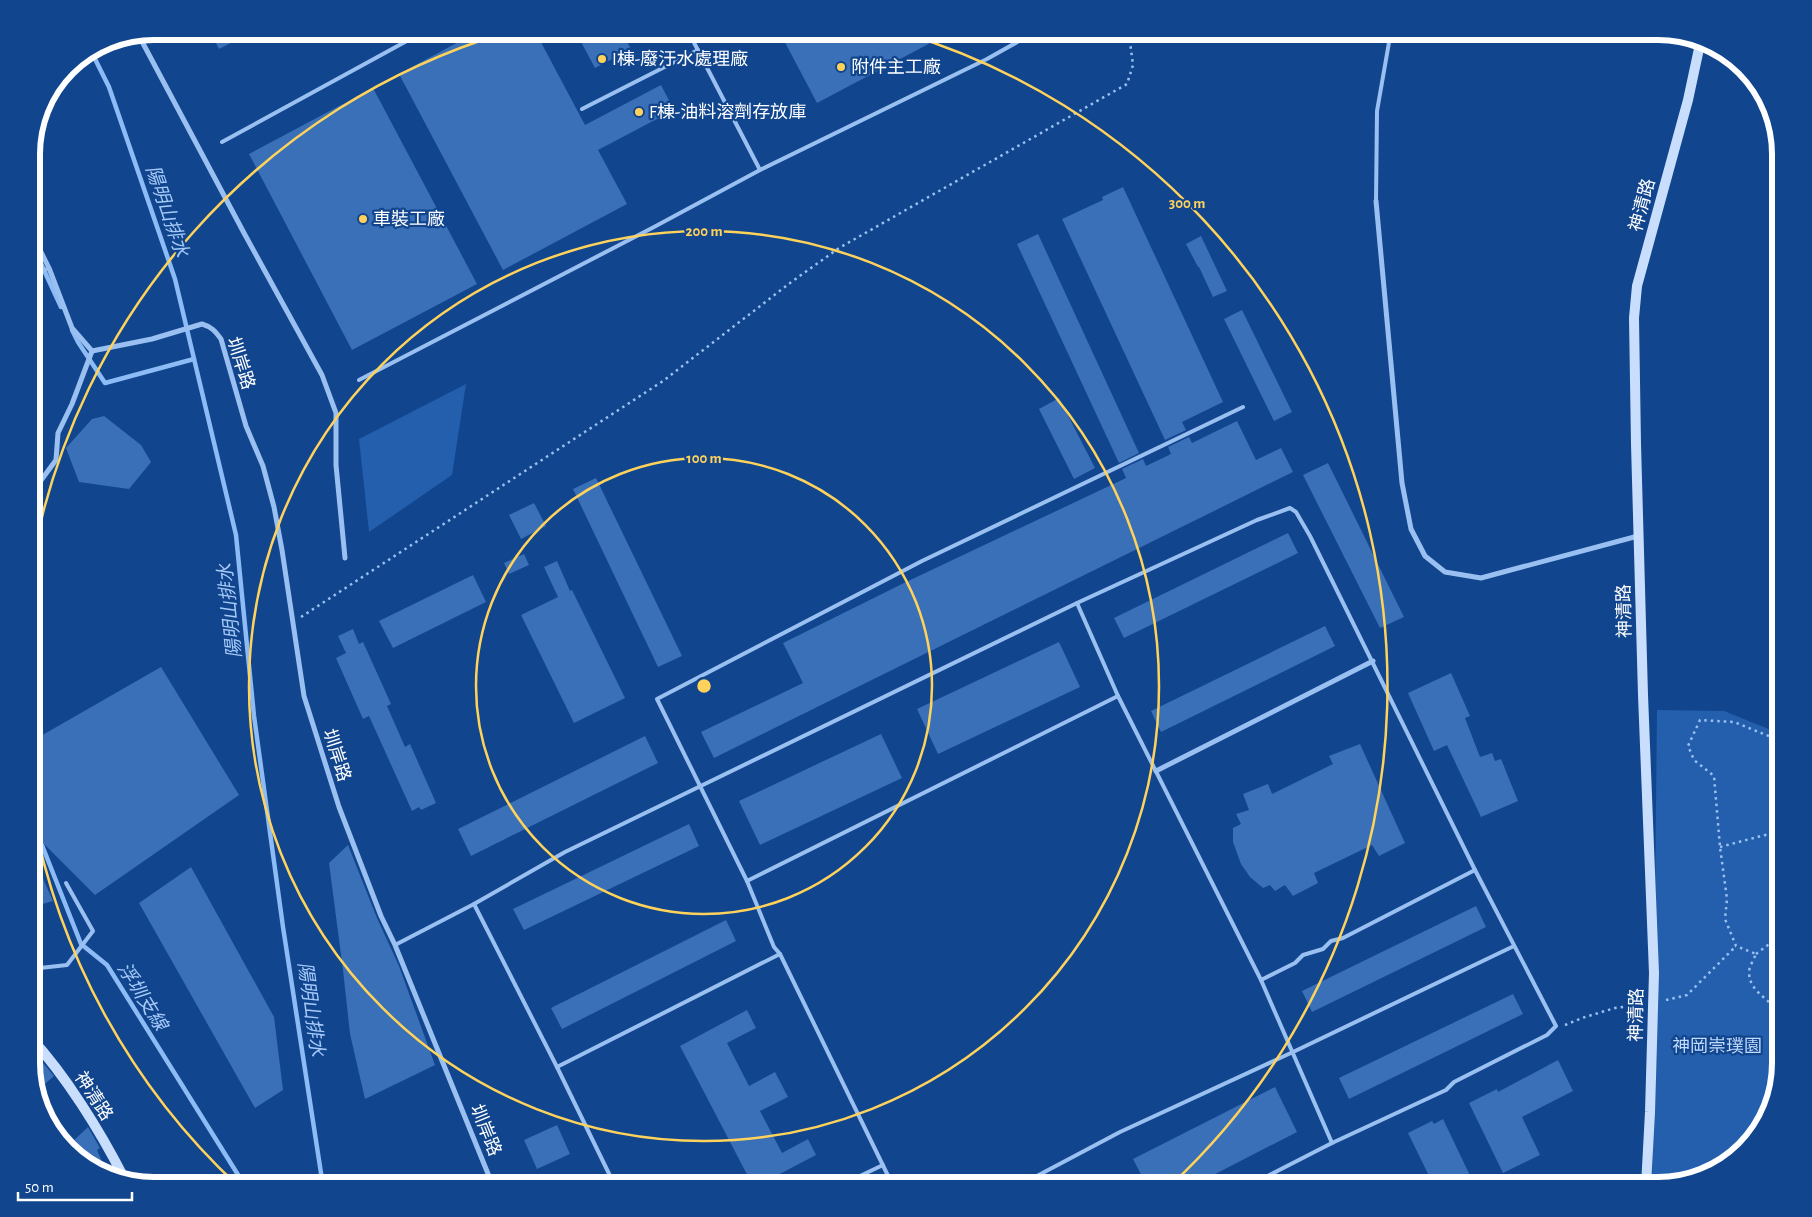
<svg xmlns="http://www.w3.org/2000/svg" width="1812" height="1217" font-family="'Alegreya Sans','Noto Sans TC',sans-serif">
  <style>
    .green { fill: #235fad }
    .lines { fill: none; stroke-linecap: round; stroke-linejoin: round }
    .stream { stroke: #8cbbf5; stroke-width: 4.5 }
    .building { fill: #3a70b7 }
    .path { stroke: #9ac0f2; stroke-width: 2.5; stroke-dasharray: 2.5 4; stroke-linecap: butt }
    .lane { stroke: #9ac0f2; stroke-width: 4 }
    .street { stroke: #9ac0f2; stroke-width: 5 }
    .secondary { stroke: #c9defc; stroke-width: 10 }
    .ring { fill: none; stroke: #ffd35b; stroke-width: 2.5 }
    .poi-dot { fill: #ffd35b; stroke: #11458e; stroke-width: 2 }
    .labels { text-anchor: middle; stroke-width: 4.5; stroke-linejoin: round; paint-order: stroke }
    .poi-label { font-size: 18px; fill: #fff; stroke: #11458e; text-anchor: start }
    .street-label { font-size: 18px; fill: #fff; stroke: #11458e }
    .park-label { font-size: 18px; fill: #c1dbfd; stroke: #11458e }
    .water-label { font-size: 19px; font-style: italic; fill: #a6caf9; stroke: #11458e }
    .rim { fill: none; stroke: #fff; stroke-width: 6 }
    .centre { fill: #ffd35b; stroke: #11458e; stroke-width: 2.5 }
    .ring-label { font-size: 15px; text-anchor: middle; font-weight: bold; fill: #ffd35b; stroke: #11458e; stroke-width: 4.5; stroke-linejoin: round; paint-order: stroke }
  </style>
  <rect width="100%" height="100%" fill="#11458e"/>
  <!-- green -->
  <g class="green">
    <path d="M466 384 452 475 369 532 359 439Z"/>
    <path d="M1657 710 1724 711 1781 734V1064L1760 1132 1713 1173 1659 1186H1652Z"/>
  </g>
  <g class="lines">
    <!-- stream -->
    <g class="stream">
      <path d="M91 51 109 87 175 279 236 535 254 716 283 927 323 1186"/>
      <path d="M31 242 61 307"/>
      <path d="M72 330 78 342 105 383 194 359"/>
      <path d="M38 835 81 944 107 965 245 1186"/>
    </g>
  </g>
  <!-- building -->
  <g class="building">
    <path d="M210 31H254L219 49Z"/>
    <path d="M479 31H535L585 125 661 85 674 110 598 150 627 204 503 270 399 74Z"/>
    <path d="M597 31H621L631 49 595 68 580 40Z"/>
    <path d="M779 31H953L817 103Z"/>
    <path d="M373 88 477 284 352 350 249 154Z"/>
    <path d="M1123 187 1223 402 1182 422 1186 430 1165 440 1062 219 1103 200 1102 197Z"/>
    <path d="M1038 234 1139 453 1119 463 1017 244Z"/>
    <path d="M1201 236 1227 291 1213 297 1199 267H1198L1186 244Z"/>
    <path d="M1242 310 1292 412 1274 421 1224 319Z"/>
    <path d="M1059 398 1095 468 1074 479 1039 409Z"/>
    <path d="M104 416 141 445 151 462 129 489 79 482 66 448 92 419Z"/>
    <path d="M1237 421 1256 460 1281 448 1293 472 714 758 701 732 803 683 783 643 904 583 1126 478 1122 469 1143 459 1146 466 1171 454 1168 447 1189 437 1192 443Z"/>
    <path d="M1328 463 1404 617 1380 628 1303 475Z"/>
    <path d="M596 478 682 656 658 667 573 489Z"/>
    <path d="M534 503 546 526 521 539 509 515Z"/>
    <path d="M1288 533 1298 553 1124 638 1114 618Z"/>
    <path d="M524 554 529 565 509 574 504 563Z"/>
    <path d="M557 561 570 591 572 590 625 698 574 723 521 615 558 597 544 567Z"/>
    <path d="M473 575 486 602 393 648 379 621Z"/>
    <path d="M1325 626 1335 646 1161 732 1151 711Z"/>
    <path d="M353 629 359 644 363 642 391 704 387 706 405 747 410 744 436 803 421 810 419 807 412 811 369 716 363 719 336 658 346 653 338 636Z"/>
    <path d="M1059 642 1080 687 938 754 917 709Z"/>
    <path d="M161 667 239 795 95 895 32 832V741Z"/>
    <path d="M1451 673 1470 716 1465 718 1480 757 1492 753 1495 761 1501 759 1518 801 1481 817 1447 745 1434 751 1408 693Z"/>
    <path d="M881 734 902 778 760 845 739 801Z"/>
    <path d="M645 736 658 763 471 856 458 829Z"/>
    <path d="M1360 744 1405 843 1379 856 1372 845 1314 873 1318 883 1293 896 1285 885 1275 891 1270 885 1263 888 1250 877 1241 864 1233 842V828L1241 824 1236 814 1249 810 1243 794 1268 784 1272 794 1333 764 1329 756Z"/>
    <path d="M689 824 699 846 524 930 513 909Z"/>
    <path d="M348 845 377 918 399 966 435 1065 365 1099 350 1034 343 970 329 863Z"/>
    <path d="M32 854 53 901 32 907Z"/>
    <path d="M191 867 274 1017 283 1090 255 1108 139 903Z"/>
    <path d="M1476 906 1486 927 1312 1012 1302 991Z"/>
    <path d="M726 920 736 941 562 1029 551 1008Z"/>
    <path d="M1513 994 1523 1014 1349 1099 1339 1078Z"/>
    <path d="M747 1010 756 1028 727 1043 749 1086 775 1072 788 1097 760 1111 782 1153 808 1139 816 1155 757 1186H753L680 1046Z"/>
    <path d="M39 1058 54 1076 37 1091 32 1071V1064Z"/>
    <path d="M1558 1060 1573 1091 1522 1117 1540 1155 1503 1173 1469 1103 1497 1089 1498 1092Z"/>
    <path d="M1275 1087 1297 1132 1192 1186H1147L1133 1159Z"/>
    <path d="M1443 1119 1475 1186H1434L1408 1133 1432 1121 1434 1124Z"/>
    <path d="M557 1125 570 1154 537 1169 524 1140Z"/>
    <path d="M88 1127 100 1148 97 1150 106 1171 85 1165 68 1146Z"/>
  </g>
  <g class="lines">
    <!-- path -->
    <g class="path">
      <path d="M301 617 663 381 790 283 839 248 1127 84 1133 65 1130 42V31"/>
      <path d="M1781 741 1734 722 1700 720 1688 746 1694 760 1714 776 1720 847 1727 899 1725 919 1736 946 1756 954C1754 959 1749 967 1749 972 1749 994 1773 998 1779 1017 1782 1028 1775 1040 1781 1052"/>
      <path d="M1720 847 1765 835 1781 841"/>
      <path d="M1756 954 1781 935"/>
      <path d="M1666 1000 1687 995 1736 946"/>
      <path d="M1565 1025 1582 1018 1615 1008 1641 1005"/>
    </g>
    <!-- lane -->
    <g class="lane">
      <path d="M688 31 760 170"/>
      <path d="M582 109 698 50"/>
      <path d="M222 142 425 31"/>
      <path d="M1376 201 1377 111 1391 31"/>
      <path d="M31 276 49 268"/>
      <path d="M359 380 654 227 760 170 987 59 1037 31"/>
      <path d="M1077 603 1118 696 1261 980 1332 1143"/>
      <path d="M747 881 1118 696"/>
      <path d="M474 904 557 1067 615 1186"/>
      <path d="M395 945 474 904 565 852 1077 603 1257 520 1290 508 1296 512 1310 536 1475 870 1556 1026 1547 1035 1454 1082 1446 1090 1332 1143 1248 1186"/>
      <path d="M31 969 67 965 93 931 66 883"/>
      <path d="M1261 980 1295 963 1303 955 1323 949 1331 941 1343 938 1475 870"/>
      <path d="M557 1067 780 954"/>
      <path d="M839 1186 883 1165"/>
      <path d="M893 1186 780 954 774 947 747 881 657 699 922 561 1243 407"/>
      <path d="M1018 1186 1120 1132 1293 1052 1514 946"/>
    </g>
    <!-- street -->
    <g class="street">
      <path d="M138 34 244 233 322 375 336 413V465L345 558"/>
      <path d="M1376 201 1402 483 1411 529 1425 556 1445 572 1481 578 1638 536"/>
      <path d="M31 232 49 268 72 328 92 351"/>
      <path d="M92 351 152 339 202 324C212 327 215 331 221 339L246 426 263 466 274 507 282 550 304 696 339 807 381 916 395 945 493 1186"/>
      <path d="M31 494 56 460 58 433 72 404 92 351"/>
      <path d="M1156 771 1373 661"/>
    </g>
    <!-- secondary -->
    <g class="secondary">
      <path d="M31 1038C66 1076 100 1131 123 1176"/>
      <path d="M1646 1186 1650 1112 1654 973 1643 695 1636 444 1634 318 1637 286 1688 100 1700 44"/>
    </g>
  </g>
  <!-- distance rings -->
  <g class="ring">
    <circle cx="704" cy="686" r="228"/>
    <circle cx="704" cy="686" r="455"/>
    <path d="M238 1186A683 683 0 0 1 32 810M32 562A683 683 0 0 1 504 33M904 33A683 683 0 0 1 1170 1186"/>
  </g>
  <!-- markers -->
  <g class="poi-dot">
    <circle cx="602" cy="59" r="5"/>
    <circle cx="841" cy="67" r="5"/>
    <circle cx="639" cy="112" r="5"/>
    <circle cx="363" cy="219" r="5"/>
  </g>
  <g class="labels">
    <!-- poi labels -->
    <g class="poi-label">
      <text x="612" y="65">I棟-廢汙水處理廠</text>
      <text x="851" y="73">附件主工廠</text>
      <text x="649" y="118">F棟-油料溶劑存放庫</text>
      <text x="373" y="225">車裝工廠</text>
    </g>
    <!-- street labels -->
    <g class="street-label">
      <text transform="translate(1642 205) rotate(-75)" y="6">神清路</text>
      <text transform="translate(241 363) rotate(72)" y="6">圳岸路</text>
      <text transform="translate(1624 611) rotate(-91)" y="6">神清路</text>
      <text transform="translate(337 755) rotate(72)" y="6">圳岸路</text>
      <text transform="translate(1636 1015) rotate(-89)" y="6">神清路</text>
      <text transform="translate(94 1096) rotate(57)" y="6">神清路</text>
      <text transform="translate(486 1130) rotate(68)" y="6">圳岸路</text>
    </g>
    <!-- park labels -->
    <g class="park-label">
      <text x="1717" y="1052">神岡崇璞園</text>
    </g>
    <!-- water labels -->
    <g class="water-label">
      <text transform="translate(168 211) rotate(71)" y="7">陽明山排水</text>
      <text transform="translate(229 611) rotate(-96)" y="7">陽明山排水</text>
      <text transform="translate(143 996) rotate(58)" y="7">浮圳支線</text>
      <text transform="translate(312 1009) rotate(82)" y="7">陽明山排水</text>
    </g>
  </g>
  <!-- crop -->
  <path d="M0 0H1812V1217H0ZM154 40H1658A114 114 0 0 1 1772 154V1063A114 114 0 0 1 1658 1177H154A114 114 0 0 1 40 1063V154A114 114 0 0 1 154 40Z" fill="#11458e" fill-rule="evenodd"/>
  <path class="rim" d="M154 40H1658A114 114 0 0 1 1772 154V1063A114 114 0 0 1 1658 1177H154A114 114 0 0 1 40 1063V154A114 114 0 0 1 154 40Z"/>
  <circle cx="704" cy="686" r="8" class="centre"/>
  <g class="ring-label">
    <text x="1187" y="208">300 m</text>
    <text x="704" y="236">200 m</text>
    <text x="704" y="463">100 m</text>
  </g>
  <!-- scale -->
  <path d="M18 1192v8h114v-8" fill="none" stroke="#ffffff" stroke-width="2.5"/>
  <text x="25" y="1192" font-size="15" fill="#ffffff" stroke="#11458e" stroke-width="4" paint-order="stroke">50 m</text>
</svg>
